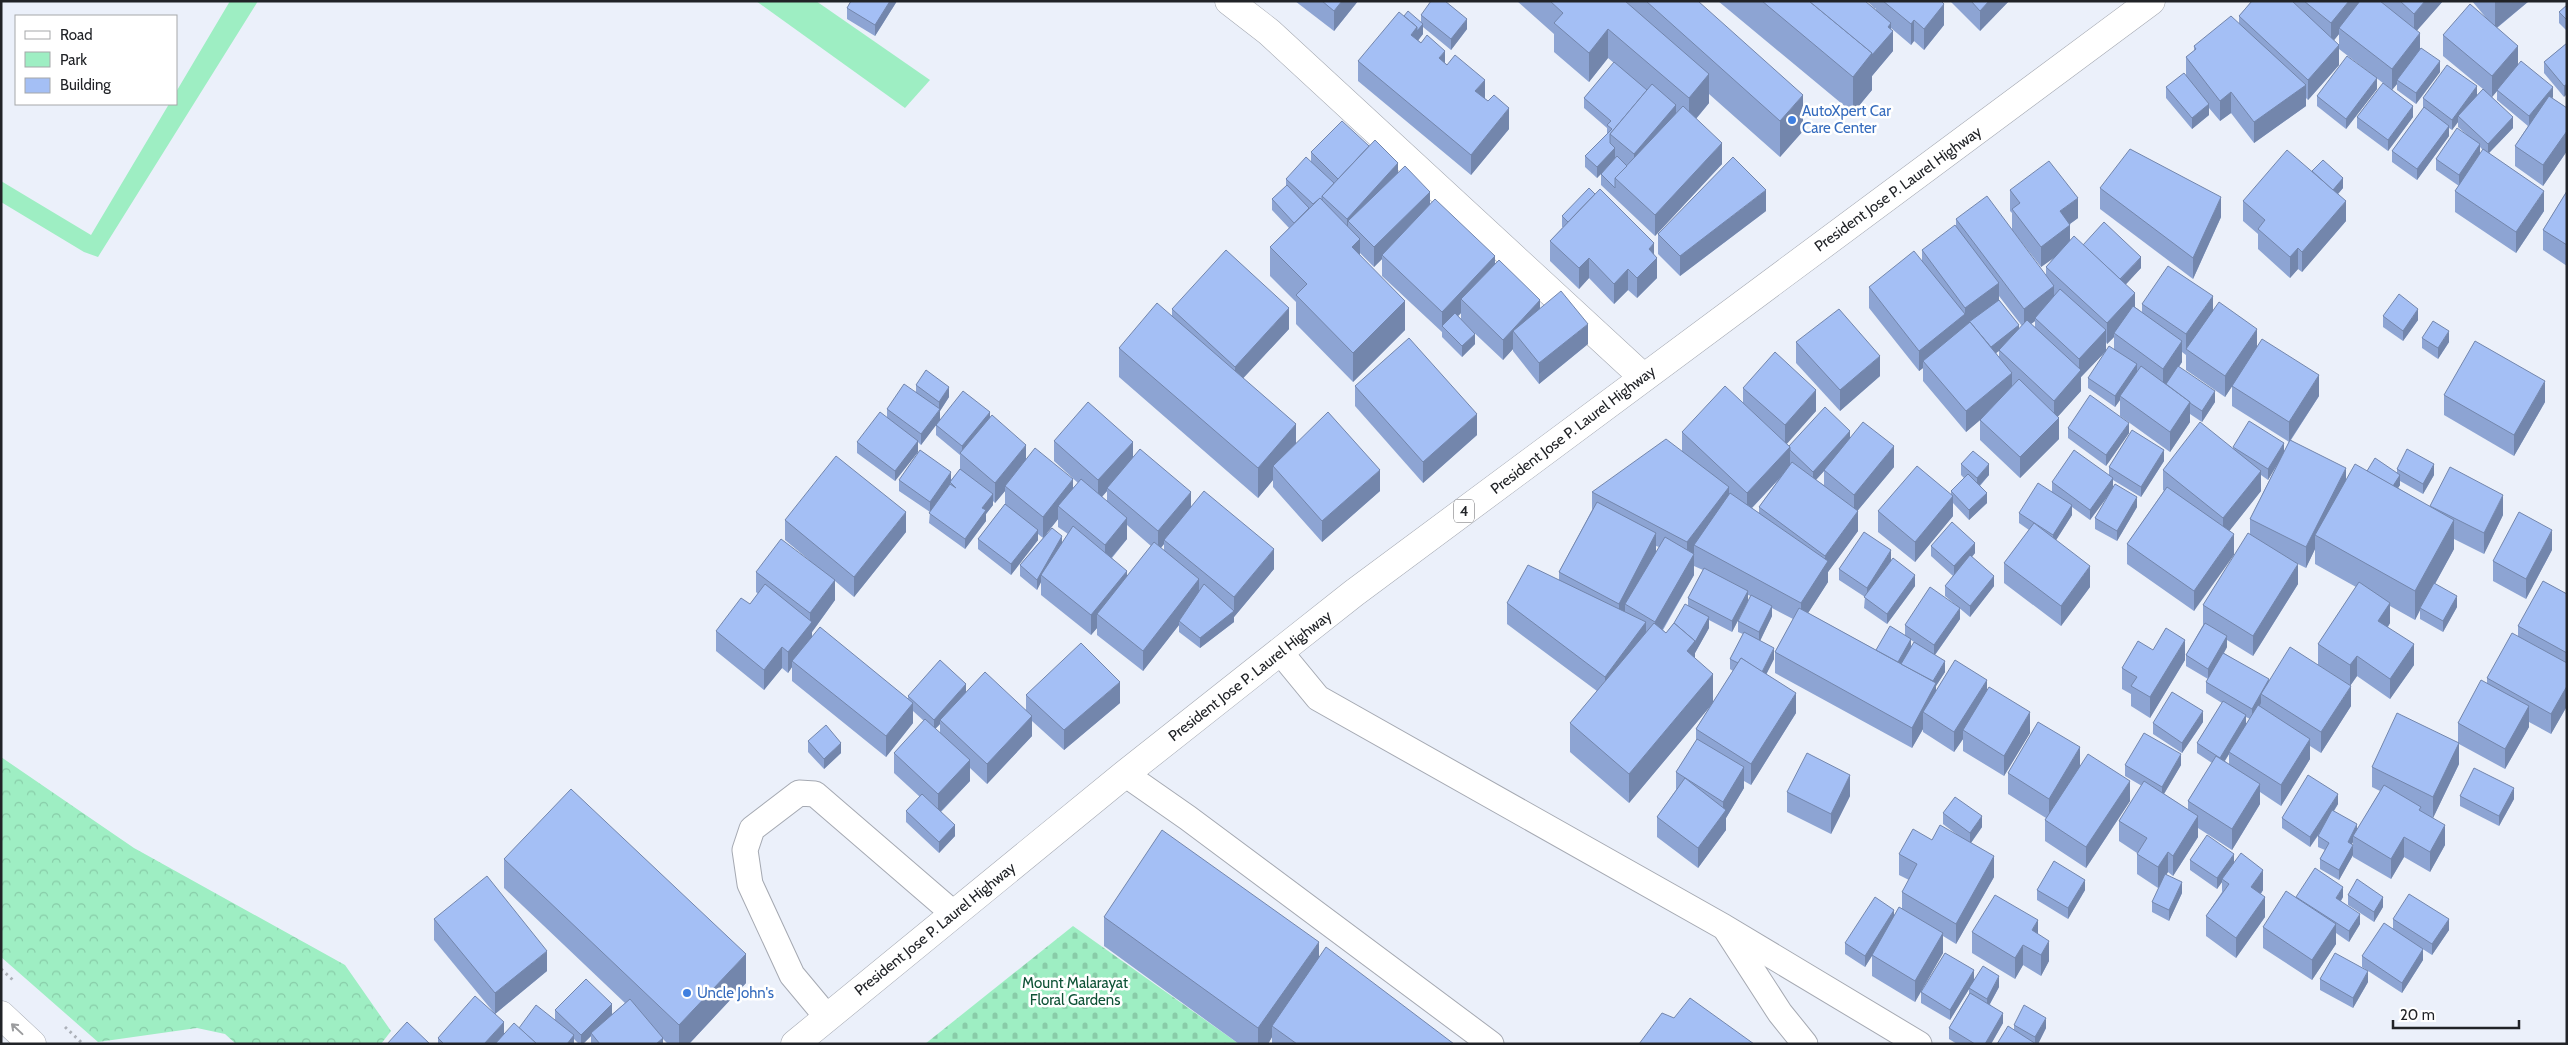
<svg xmlns="http://www.w3.org/2000/svg" width="2568" height="1045" font-family="Cabin,sans-serif">
  <style>
    .green { fill: #9eeec3 }
    .forest { fill: url(#forest-crowns) }
    .cemetery { fill: url(#cemetery-stones) }
    .lines { fill: none; stroke-linecap: round; stroke-linejoin: round }
    .lane-casing { stroke: #a5a9b2; stroke-width: 27 }
    .street-casing { stroke: #a5a9b2; stroke-width: 29 }
    .primary-casing { stroke: #a5a9b2; stroke-width: 29 }
    .highway-casing { stroke: #a5a9b2; stroke-width: 29 }
    .path { stroke: #adb1b9; stroke-width: 3; stroke-dasharray: 2.5 4; stroke-linecap: butt }
    .lane { stroke: #fff; stroke-width: 25 }
    .street { stroke: #fff; stroke-width: 28 }
    .primary { stroke: #fff; stroke-width: 28 }
    .highway { stroke: #fff; stroke-width: 28 }
    .wall { fill: #8da4d3; fill-rule: evenodd }
    .shaded-wall { fill: #7386ac }
    .building { fill: #a4bff5; stroke: #7386ac }
    .oneway { stroke: #9b9c9e }
    .shop-dot { fill: #3f7fe0; stroke: #fff; stroke-width: 2 }
    .labels { text-anchor: middle; stroke-width: 5; stroke-linejoin: round; paint-order: stroke }
    .shield { fill: #fff; stroke: #646568; stroke-width: 1 }
    .shield-label { font-size: 14px; font-weight: bold; fill: #212327 }
    .shop-label { font-size: 15px; fill: #366cbe; stroke: #fff; text-anchor: start }
    .street-label { font-size: 15px; fill: #212327; stroke: #fff }
    .park-label { font-size: 15px; fill: #0e5236; stroke: #fff }
  </style>
  <defs>
    <pattern id="forest-crowns" width="20" height="18" patternUnits="userSpaceOnUse" patternTransform="scale(1.25)"><rect width="20" height="18" fill="#9eeec3"/><path d="M2 6a3 3 0 1 1 6 0M12 15a3 3 0 1 1 6 0" fill="none" stroke="#88cca8"/></pattern>
    <pattern id="cemetery-stones" width="16" height="16" patternUnits="userSpaceOnUse" patternTransform="scale(1.25)"><rect width="16" height="16" fill="#9eeec3"/><path d="M2 7V4a2 2 0 0 1 4 0v3zM10 15v-3a2 2 0 0 1 4 0v3z" fill="#88cca8"/></pattern>
  </defs>
  <rect width="100%" height="100%" fill="#ebf0fa"/>
  <!-- green -->
  <g class="green">
    <path d="M230 1H258L98 257 84 252 1 202V181L91 235 169 104H176V92Z"/>
    <path d="M756 1H816L930 80 905 108Z"/>
  </g>
  <!-- forest -->
  <path class="forest" d="M1 757 134 848 345 965 391 1031 381 1044H236L225 1034 197 1028 98 1042 1 957Z"/>
  <!-- cemetery -->
  <path class="cemetery" d="M1073 926 1239 1044H925Z"/>
  <g class="lines">
    <!-- lane casing -->
    <g class="lane-casing">
      <g id="lane">
        <path d="M1281 653 1318 698 1724 927 1919 1044"/>
        <path d="M1125 774 1188 818 1491 1044"/>
        <path d="M1727 931 1780 1013 1805 1044"/>
        <path d="M827 1017 792 975 750 884 745 850 752 829 799 793 815 794 953 913"/>
      </g>
    </g>
    <!-- street casing -->
    <g class="street-casing">
      <path id="street" d="M1229 1 1269 32 1643 377"/>
    </g>
    <!-- primary casing -->
    <g class="primary-casing">
      <path id="primary" d="M795 1044 1125 774 1354 593 2151 1"/>
    </g>
    <!-- highway casing -->
    <g class="highway-casing">
      <path id="highway" d="M1 1015 32 1044"/>
    </g>
    <!-- path -->
    <g class="path">
      <path d="M1 969 14 981"/>
      <path d="M65 1027 83 1044"/>
    </g>
    <!-- lane -->
    <use href="#lane" class="lane"/>
    <!-- street -->
    <use href="#street" class="street"/>
    <!-- primary -->
    <use href="#primary" class="primary"/>
    <!-- highway -->
    <use href="#highway" class="highway"/>
  </g>
  <!-- wall -->
  <g class="wall">
    <path d="M851 1H897L875 36 847 19V8Z"/>
    <path d="M1295 1H1358L1334 31Z"/>
    <path d="M1517 1H1698L1803 131 1780 157 1709 94V103L1696 119 1722 164 1655 236 1601 185V174L1610 165 1597 178 1585 167V156L1607 134V128L1584 108V98L1614 63 1608 58 1589 82 1554 52V34Z"/>
    <path d="M1718 1H1865L1876 10V8L1875 9 1867 1H1941L1944 25 1924 50 1914 41 1911 45 1891 28 1893 51 1872 76V90L1853 113Z"/>
    <path d="M1950 1H2009L1980 31Z"/>
    <path d="M2252 1H2359V4L2360 1H2443L2417 30 2420 49 2440 72 2416 104 2397 90V84L2392 90 2339 49V34L2334 40 2339 65 2308 100 2306 98V106L2254 143 2231 113 2220 121 2209 108V115L2192 129 2166 98V87L2186 76V57L2194 51V46L2239 24V16Z"/>
    <path d="M2472 1H2529L2497 28 2518 65 2553 97 2552 98 2567 108V151L2543 186 2515 166V146L2528 126 2497 100V91L2492 97 2513 128 2489 153 2544 211 2516 253 2455 212V191L2483 150 2480 147 2459 186 2436 170V159L2467 135 2458 127V122L2452 130 2449 128V136L2417 180 2392 162V151L2423 109V98L2477 95 2483 89 2443 56V35L2487 19Z"/>
    <path d="M2567 5V31L2559 23V12Z"/>
    <path d="M1421 15 1467 29 1451 50 1423 27V34L1418 40 1445 63 1485 99 1509 129 1471 175 1358 81V61L1404 16 1421 22Z"/>
    <path d="M2567 43 2564 97 2544 73V62Z"/>
    <path d="M2377 89 2346 129 2317 106V96Z"/>
    <path d="M2357 117H2413L2388 151 2357 128Z"/>
    <path d="M1369 146 1398 172 1430 204 1495 264 1540 309 1588 344 1539 384 1513 351V349L1503 360 1467 326 1475 344 1462 357 1442 337V332L1382 276V259L1374 267 1360 253V255L1405 330 1353 382 1296 324V302L1270 276V247L1289 228 1272 210V199L1286 186V179L1311 161V152ZM1461 313V319L1458 316Z"/>
    <path d="M2312 171 2343 188 2338 194 2346 221 2302 272 2298 269 2290 278 2258 249V234L2243 221V201Z"/>
    <path d="M2100 188 2221 217 2193 279 2100 209Z"/>
    <path d="M2010 190 2078 218 2070 224V240L2141 268 2125 284 2135 307 2142 312V304L2213 311 2319 396 2291 440 2346 480 2367 471 2397 473V469L2434 475 2423 494 2400 481V485L2398 488 2430 507 2503 515 2484 554 2454 539V549L2435 584 2457 607 2443 632 2420 619V610L2415 620 2390 606V623L2388 627 2414 665 2390 699 2357 676 2350 686 2318 665V644L2356 587 2315 564V549L2306 568 2294 562 2298 584 2253 656 2227 640V647L2224 653 2269 682 2351 706 2321 753 2310 746V759L2281 806 2260 792V804L2232 850 2198 828V837L2173 876 2168 872 2166 874 2182 893 2169 921 2152 912V902L2161 883 2158 888 2137 874V853L2119 841V821L2142 786 2125 776V765H2181L2164 794 2188 810V801L2212 763 2197 753V743L2222 703 2206 693V682L2208 679 2186 666V655L2203 625V605L2250 534V519L2278 463 2268 480 2261 475V491L2229 531 2194 611 2127 564V544L2164 491 2163 490V470L2233 448 2284 452 2289 442 2232 406V386L2225 397 2186 370V355L2182 352V362L2179 367 2215 402 2202 422 2190 414V422L2170 452 2120 416V400L2115 407 2088 388V378L2114 349V337L2107 344 2106 342V351L2081 377V391L2057 417 2059 439 2020 478 1980 440V420L1981 419 1966 432 1923 381V368L1919 371 1869 308V287L1922 261V250L1956 226V219L2046 275V267L2054 258 2041 267 2012 230V213L2010 211ZM1999 296 2022 326 2019 329 1999 300ZM2035 321V327L2031 324ZM1999 351V357L1996 353ZM2246 717 2250 719 2246 724ZM2229 754V764L2225 761Z"/>
    <path d="M2567 191V266L2543 250V230Z"/>
    <path d="M1766 211 1680 276 1658 254V234Z"/>
    <path d="M1562 216 1654 255 1657 278 1637 298 1628 290 1614 304 1589 278 1579 289 1550 261V241L1563 227H1562Z"/>
    <path d="M1172 309 1289 329 1243 378 1296 443 1380 491 1322 542 1273 487V480L1258 498 1119 377V348L1172 317Z"/>
    <path d="M2383 316 2418 320 2403 341 2383 327Z"/>
    <path d="M2422 338 2449 342 2438 359 2422 348Z"/>
    <path d="M1796 342 1880 376 1840 411 1796 363Z"/>
    <path d="M916 385 949 397 940 411V420L990 418 1026 459 1073 488 1078 483 1054 461V441L1133 458 1191 507 1274 569 1234 617V622L1200 648 1179 632V625L1143 671 1097 635V628L1091 635 1041 595V582L1037 590 1020 576V565L1043 538 1038 534V540L1011 575 978 549V539L1005 504V491L995 503 993 501V505L986 514V521L965 549 929 523 930 512 899 491V480H951L960 469V455L936 435V425L921 445 918 442V452L895 481 857 453V442L887 417V409L916 392ZM1107 491V502L1102 497ZM1058 519V527L1068 534 1062 544 1047 533ZM1127 525 1151 546 1127 576 1112 558 1127 539ZM1164 544V551L1161 548Z"/>
    <path d="M1355 386 1477 435 1423 483 1355 406Z"/>
    <path d="M1743 388 1816 411 1786 444 1789 446 1850 437 1894 467 1858 510V531L1828 572V582L1808 613 1876 650 1905 635V625L1960 619 1935 655 1945 672 1936 686V690L1987 691 2030 733 2004 776 1963 751V739L1954 752 1923 732V729L1912 748 1775 673V652L1793 619 1772 608V616L1760 641 1774 659 1766 674 1796 713 1751 785 1744 781V788L1726 818V830L1698 868 1657 837V817L1676 790V772L1696 741V729L1711 705 1629 803 1570 752V723L1597 691 1507 624V603L1559 580V572L1592 510V492L1682 451V432L1743 403ZM1824 471V485L1816 480ZM1779 479 1759 507V513L1752 508ZM1656 546 1659 547 1656 552ZM1694 566 1703 570 1688 598V605L1666 633 1663 630 1694 575ZM1748 595 1751 596 1738 621V632L1743 634 1730 659V669L1733 671 1713 702 1695 659V653L1709 628V620L1732 632 1748 601ZM1911 640 1914 642 1911 647Z"/>
    <path d="M2444 395 2545 402 2514 456 2444 415Z"/>
    <path d="M2068 428 2129 433 2106 466 2068 438Z"/>
    <path d="M2164 461 2141 497 2113 480V488L2137 507 2117 541 2095 529V518L2111 492 2090 520 2072 507V515L2056 540 2090 587 2061 626 2004 583V563L2029 530 2019 523V513L2052 491V482L2109 475V467Z"/>
    <path d="M1961 464 1989 475 1980 486 1987 503 1969 520 1953 503V516L1915 562 1878 532V511L1951 495V491L1964 478 1961 475Z"/>
    <path d="M785 520 906 532 854 597 835 581V600L812 632V637L908 699V696L966 692 1026 710V695L1120 703 1064 750 1032 721V736L987 784 970 768V781L941 812 955 836 939 853 906 822V811L920 797 894 773V753L924 721 913 711V723L886 757 792 681V667L788 673 782 668 764 690 716 651V631L750 604 758 594 756 592V572L809 560 785 540ZM940 724V733L935 729Z"/>
    <path d="M1931 546 1975 553 1972 557 1994 586 1970 617 1945 596V586L1953 576 1931 556Z"/>
    <path d="M2552 550 2526 599 2493 581V561Z"/>
    <path d="M1891 561 1915 586 1887 624 1864 608 1865 597 1839 580V569Z"/>
    <path d="M2567 594V706L2551 734 2529 722V727L2505 769 2459 744V764L2433 818 2445 845 2430 872 2404 857 2391 879 2353 857V842L2352 844 2353 855 2339 880 2320 869V859L2325 850 2318 847V836L2320 833 2310 847 2282 828V818L2338 804 2334 811 2357 830 2380 791 2372 787V767L2458 743V723L2487 684V678L2518 636V626Z"/>
    <path d="M2153 650 2185 660 2150 718 2131 706V694L2122 689V668Z"/>
    <path d="M2203 722 2182 753 2153 734V723Z"/>
    <path d="M808 741 841 753 824 769 808 752Z"/>
    <path d="M2080 767 2130 801 2086 868 2045 841V820L2046 818 2008 794V773Z"/>
    <path d="M1787 792 1850 796 1831 834 1787 812Z"/>
    <path d="M2460 796 2514 799 2499 826 2460 806Z"/>
    <path d="M1943 813 1982 827 1971 843 1994 877 1956 944 1943 936V953L1915 1002 1872 976V956L1865 967 1845 954V943L1894 915 1902 909V892L1909 880 1899 875V854L1932 840 1960 837 1943 824Z"/>
    <path d="M504 859 746 983 689 1044H668L663 1039V1044H591V1036L583 1044H579L574 1039V1044H438V1038L504 1035 519 1028 555 1020V1010L611 1015 625 1003 504 888Z"/>
    <path d="M2190 860 2234 863 2263 890 2261 894 2265 917 2236 958 2206 936V916L2222 892V882L2217 889 2190 870Z"/>
    <path d="M2037 890H2085L2068 919 2037 900Z"/>
    <path d="M2348 895 2383 907 2374 922 2348 905Z"/>
    <path d="M2296 897H2343L2341 901 2360 924 2349 942 2336 933V944L2312 980 2263 948V927Z"/>
    <path d="M1104 917 1319 957 1454 1044H1272V1037L1268 1044H1239L1104 946Z"/>
    <path d="M434 919 547 971 495 1014 434 940Z"/>
    <path d="M2393 919 2449 930 2432 955 2415 944 2423 960 2402 993 2362 967V956L2393 929Z"/>
    <path d="M1972 932 2038 934 2049 961 2041 976 2023 965 2015 979 1972 953Z"/>
    <path d="M2320 979 2368 982 2353 1008 2320 990Z"/>
    <path d="M1974 981 1950 1020 1921 1003V992Z"/>
    <path d="M1999 987 1990 1004 2003 1023 1991 1044H1957L1949 1039V1028L1969 994V988Z"/>
    <path d="M2014 1025 2046 1028 2038 1044H1997L2014 1029Z"/>
  </g>
  <!-- shaded-wall -->
  <g class="shaded-wall">
    <path d="M890 1H897L875 36V25Z"/>
    <path d="M1342 1H1358L1334 31V11Z"/>
    <path d="M1989 1H2009L1980 31V11Z"/>
    <path d="M2349 1H2359V9L2339 28V34L2331 44V23Z"/>
    <path d="M2425 1H2443L2414 34V14Z"/>
    <path d="M2495 1H2529L2495 29Z"/>
    <path d="M1944 4V25L1924 50V29Z"/>
    <path d="M1467 19V29L1451 50V39Z"/>
    <path d="M1914 20V41L1911 45V24Z"/>
    <path d="M1891 23V33L1893 31V51L1872 76V90L1853 113V77Z"/>
    <path d="M1423 24V34L1417 42 1411 35 1417 27Z"/>
    <path d="M1608 29V58L1589 82V53Z"/>
    <path d="M2420 33V53L2397 80V84L2392 90V69Z"/>
    <path d="M2339 45V65L2308 100V80Z"/>
    <path d="M2518 46V66L2492 97V76Z"/>
    <path d="M1445 51V71L1439 58Z"/>
    <path d="M2440 61V72L2416 104V93Z"/>
    <path d="M1709 74V103L1689 127V98Z"/>
    <path d="M2377 78V89L2346 129V119Z"/>
    <path d="M1485 80V100L1475 91Z"/>
    <path d="M2567 84V94L2564 97V86Z"/>
    <path d="M2306 85V106L2254 143V122Z"/>
    <path d="M2477 86V97L2458 116V122L2452 130V120Z"/>
    <path d="M2553 87V97L2529 127V116Z"/>
    <path d="M2231 92V113L2220 121V101Z"/>
    <path d="M1803 95V131L1780 157V121Z"/>
    <path d="M2209 104V115L2192 129V118Z"/>
    <path d="M1676 105V126L1634 175V154Z"/>
    <path d="M2413 106V117L2388 151V140Z"/>
    <path d="M1509 108V129L1471 175V155Z"/>
    <path d="M2513 117V128L2488 154V144Z"/>
    <path d="M2449 126V136L2417 180V169Z"/>
    <path d="M2567 131V151L2543 186V165Z"/>
    <path d="M1722 143V164L1655 236V215Z"/>
    <path d="M2480 144V154L2459 186V175Z"/>
    <path d="M1615 148V159L1597 178V167Z"/>
    <path d="M1398 163V183L1348 221V238L1347 239V219Z"/>
    <path d="M2343 178V188L2330 203V192Z"/>
    <path d="M1766 190V211L1680 276V256Z"/>
    <path d="M2544 191V211L2516 253V232Z"/>
    <path d="M1430 192V212L1382 255V259L1374 267V247Z"/>
    <path d="M2221 197V217L2193 279V258Z"/>
    <path d="M2078 198V218L2060 231V211Z"/>
    <path d="M2346 201V221L2302 272V252Z"/>
    <path d="M2070 225V246L2041 267V247Z"/>
    <path d="M1360 239V268L1352 247Z"/>
    <path d="M1654 243V261L1657 258V278L1637 298V278L1649 249Z"/>
    <path d="M2298 248V269L2290 278V257Z"/>
    <path d="M1495 256V276L1461 299V313L1445 329 1442 326V312Z"/>
    <path d="M2141 257V268L2119 292V281Z"/>
    <path d="M1589 258V278L1579 289V268Z"/>
    <path d="M1628 269V290L1614 304V284Z"/>
    <path d="M1999 283V303L1923 361V368L1919 371V351L1965 314V308Z"/>
    <path d="M2054 286V307L2035 318V321L2024 329V309Z"/>
    <path d="M2135 293V314L2114 333V337L2107 344V323Z"/>
    <path d="M2213 296V317L2186 349V334Z"/>
    <path d="M1540 300V321L1513 331V349L1503 360V340Z"/>
    <path d="M1405 301V330L1353 382V353Z"/>
    <path d="M1289 308V329L1235 387V367Z"/>
    <path d="M2418 309V320L2403 341V331Z"/>
    <path d="M1588 324V344L1539 384V363Z"/>
    <path d="M2019 325V336L1988 359V348Z"/>
    <path d="M2257 329V349L2225 397V376Z"/>
    <path d="M2106 330V351L2081 377V391L2054 421V401L2079 372V359Z"/>
    <path d="M2449 331V342L2438 359V348Z"/>
    <path d="M1475 334V344L1462 357V346Z"/>
    <path d="M2182 341V362L2163 389V369Z"/>
    <path d="M1880 356V376L1840 411V390Z"/>
    <path d="M2137 364V375L2120 396V400L2115 407V396Z"/>
    <path d="M2012 373V393L1966 432V411Z"/>
    <path d="M2319 375V396L2289 442V422Z"/>
    <path d="M2545 381V402L2514 456V435Z"/>
    <path d="M949 387V397L940 411V420L921 445V434L939 411V402Z"/>
    <path d="M1816 390V411L1785 446V425Z"/>
    <path d="M2215 391V402L2202 422V411Z"/>
    <path d="M2190 402V422L2170 452V432Z"/>
    <path d="M990 412V423L962 454V446Z"/>
    <path d="M1477 414V435L1423 483V462Z"/>
    <path d="M2059 418V439L2020 478V457Z"/>
    <path d="M2129 423V433L2106 466V455Z"/>
    <path d="M1296 424V453L1273 466V480L1258 498V468Z"/>
    <path d="M1850 431V442L1824 470V471L1813 483V472Z"/>
    <path d="M918 441V452L895 481V471Z"/>
    <path d="M1133 442V462L1107 488V491L1098 501V480Z"/>
    <path d="M2284 443V453L2268 480V469Z"/>
    <path d="M1026 445V465L1005 486V491L995 503V483Z"/>
    <path d="M1894 446V467L1854 515V495Z"/>
    <path d="M1790 447V467L1747 513V493Z"/>
    <path d="M2164 450V461L2141 497V487Z"/>
    <path d="M1989 464V475L1977 488V478Z"/>
    <path d="M2434 464V475L2423 494V484Z"/>
    <path d="M2346 468V488L2315 535V549L2306 568V547Z"/>
    <path d="M1380 470V491L1322 542V521Z"/>
    <path d="M2261 471V491L2223 539V518Z"/>
    <path d="M951 472V483L950 482V485L930 512V502Z"/>
    <path d="M2400 475V485L2386 506V496Z"/>
    <path d="M2113 478V489L2090 520V510Z"/>
    <path d="M1073 479V500L1058 506V519L1043 538V517Z"/>
    <path d="M1729 487V507L1694 545V553L1687 562V542Z"/>
    <path d="M1191 492V512L1164 540V544L1158 551V531Z"/>
    <path d="M1987 493V503L1969 520V510Z"/>
    <path d="M993 494V505L986 514V521L965 549V539L982 508Z"/>
    <path d="M2503 495V515L2484 554V533Z"/>
    <path d="M1953 496V516L1915 562V542Z"/>
    <path d="M2137 497V507L2117 541V531Z"/>
    <path d="M2072 505V515L2053 545V535Z"/>
    <path d="M1858 511V531L1828 572V582L1801 624V603L1825 565V556Z"/>
    <path d="M906 512V532L854 597V577Z"/>
    <path d="M1127 518V539L1105 565V545Z"/>
    <path d="M2454 520V549L2421 609 2420 608V610L2415 620V591Z"/>
    <path d="M1038 530V540L1011 575V564Z"/>
    <path d="M2552 530V550L2526 599V579Z"/>
    <path d="M1656 533V554L1625 604V612L1619 624V604Z"/>
    <path d="M2234 534V555L2194 611V591Z"/>
    <path d="M1062 536V547L1041 575V582L1037 590V580Z"/>
    <path d="M1975 543V553L1954 577V566Z"/>
    <path d="M1274 549V569L1234 617V622L1200 648V638L1234 611V597Z"/>
    <path d="M1891 550V561L1867 598V588Z"/>
    <path d="M1694 554V575L1655 642V622Z"/>
    <path d="M2298 564V584L2253 656V636Z"/>
    <path d="M2090 566V587L2061 626V606Z"/>
    <path d="M1127 571V591L1097 614V628L1091 635V615Z"/>
    <path d="M1915 575V586L1887 624V614Z"/>
    <path d="M1994 576V586L1970 617V606Z"/>
    <path d="M1199 579V600L1179 621V625L1143 671V651Z"/>
    <path d="M835 580V600L812 632V642L792 661V667L788 673V652L810 623V613Z"/>
    <path d="M1748 591V601L1732 632V621Z"/>
    <path d="M2457 596V607L2443 632V621Z"/>
    <path d="M2390 603V623L2378 641V621Z"/>
    <path d="M1772 606V616L1759 643V632Z"/>
    <path d="M1960 608V619L1934 656V645Z"/>
    <path d="M1709 617V628L1695 653V670L1687 651Z"/>
    <path d="M1646 622V643L1605 697V677Z"/>
    <path d="M2227 636V647L2208 679V669Z"/>
    <path d="M1911 639V650L1901 667 1897 664Z"/>
    <path d="M2185 640V660L2150 718V697Z"/>
    <path d="M2414 644V665L2390 699V679Z"/>
    <path d="M782 647V668L764 690V670Z"/>
    <path d="M1774 648V659L1761 685V675Z"/>
    <path d="M2357 656V676L2350 686V665Z"/>
    <path d="M1945 661V672L1936 686V703L1923 712V729L1912 748V728L1931 685Z"/>
    <path d="M1713 674V703L1629 803V774Z"/>
    <path d="M2269 679V690L2261 694V703L2252 720V709Z"/>
    <path d="M1987 680V701L1963 730V739L1954 752V732Z"/>
    <path d="M1120 682V703L1064 750V730Z"/>
    <path d="M966 684V695L940 720V724L934 730V720Z"/>
    <path d="M2351 686V706L2321 753V732Z"/>
    <path d="M2567 686V706L2551 734V714Z"/>
    <path d="M1796 693V713L1751 785V764Z"/>
    <path d="M913 703V723L886 757V736Z"/>
    <path d="M2529 706V727L2505 769V749Z"/>
    <path d="M2203 711V722L2182 753V743Z"/>
    <path d="M2030 712V733L2004 776V756Z"/>
    <path d="M2246 715V725L2229 752V754L2220 768V758Z"/>
    <path d="M1032 716V736L987 784V764Z"/>
    <path d="M2310 739V759L2281 806V785Z"/>
    <path d="M841 743V753L824 769V759Z"/>
    <path d="M2459 743V764L2433 818V797Z"/>
    <path d="M2080 747V768L2049 819V799Z"/>
    <path d="M2181 754V765L2162 797V787Z"/>
    <path d="M970 760V781L938 814V794Z"/>
    <path d="M1744 767V788L1726 818V830L1698 868V848L1723 814V802Z"/>
    <path d="M1850 775V796L1831 834V814Z"/>
    <path d="M2130 781V801L2086 868V847Z"/>
    <path d="M2260 784V804L2232 850V829Z"/>
    <path d="M2514 788V799L2499 826V816Z"/>
    <path d="M2338 794V804L2310 847V837Z"/>
    <path d="M1982 816V827L1970 844V833Z"/>
    <path d="M2198 816V837L2173 876V856Z"/>
    <path d="M2357 824V835L2353 836V842L2348 852V842Z"/>
    <path d="M955 825V836L939 853V842Z"/>
    <path d="M2445 825V845L2430 872V852Z"/>
    <path d="M2404 837V857L2391 879V859Z"/>
    <path d="M2353 845V855L2339 880V870Z"/>
    <path d="M2168 852V872L2158 888V867Z"/>
    <path d="M2234 854V865L2222 879V882L2217 889V878Z"/>
    <path d="M1994 856V877L1956 944V924Z"/>
    <path d="M2263 870V890L2251 907V887Z"/>
    <path d="M2085 880V890L2068 919V908Z"/>
    <path d="M2182 882V893L2169 921V910Z"/>
    <path d="M2343 887V897L2336 908V898Z"/>
    <path d="M2265 897V917L2236 958V938Z"/>
    <path d="M2383 897V907L2374 922V912Z"/>
    <path d="M1894 910V920L1865 967V956Z"/>
    <path d="M2360 914V924L2349 942V931Z"/>
    <path d="M2449 919V930L2432 955V944Z"/>
    <path d="M2038 920V941L2032 951V930Z"/>
    <path d="M2336 924V944L2312 980V960Z"/>
    <path d="M1943 933V953L1915 1002V981Z"/>
    <path d="M2049 941V961L2041 976V955Z"/>
    <path d="M1319 942V971L1272 1026V1037L1268 1044H1258V1028Z"/>
    <path d="M2023 945V965L2015 979V958Z"/>
    <path d="M2423 949V960L2402 993V983Z"/>
    <path d="M547 951V971L495 1014V993Z"/>
    <path d="M746 954V983L689 1044H679V1025Z"/>
    <path d="M1974 970V981L1950 1020V1010Z"/>
    <path d="M2368 971V982L2353 1008V998Z"/>
    <path d="M1999 976V987L1987 1009V999Z"/>
    <path d="M612 1004V1015L591 1033V1036L583 1044H581V1035Z"/>
    <path d="M2003 1013V1023L1991 1044H1985Z"/>
    <path d="M2046 1018V1028L2038 1044H2035V1037Z"/>
    <path d="M504 1022V1042L502 1044H484Z"/>
    <path d="M574 1035V1044H567Z"/>
    <path d="M663 1038V1044H656Z"/>
  </g>
  <!-- building -->
  <g class="building">
    <path d="M851 1H890L875 25 847 8Z"/>
    <path d="M1322 1H1342L1334 11Z"/>
    <path d="M1431 1H1445L1467 19 1451 39 1421 15Z"/>
    <path d="M1550 1H1625L1709 74 1689 98 1608 29 1589 53 1554 23 1563 13Z"/>
    <path d="M1646 1H1698L1803 95 1780 121Z"/>
    <path d="M1762 1H1809L1872 53 1853 77Z"/>
    <path d="M1809 1H1865L1891 23 1888 27 1893 31 1872 55V53Z"/>
    <path d="M1883 1H1941L1944 4 1924 29 1914 20 1911 24Z"/>
    <path d="M1971 1H1989L1980 11Z"/>
    <path d="M2252 1H2292L2339 45 2308 80 2239 16Z"/>
    <path d="M2304 1H2349L2331 23Z"/>
    <path d="M2360 1H2380L2420 33 2392 69 2339 28Z"/>
    <path d="M2400 1H2425L2414 14Z"/>
    <path d="M2470 4 2518 46 2492 76 2443 35Z"/>
    <path d="M2567 5V20L2559 12Z"/>
    <path d="M1408 11 1423 24 1417 31V27L1404 16Z"/>
    <path d="M1399 12 1417 27 1411 35 1421 43 1427 35 1445 51 1439 58 1447 65 1455 55 1485 80 1475 91 1488 101 1494 95 1509 108 1471 155 1358 61Z"/>
    <path d="M2231 16 2306 85 2254 122 2231 92 2220 101 2186 57 2196 49 2194 46Z"/>
    <path d="M2567 43V84L2564 86 2544 62Z"/>
    <path d="M2421 48 2440 61 2416 93 2397 80Z"/>
    <path d="M2347 56 2377 78 2346 119 2317 96Z"/>
    <path d="M2521 61 2553 87 2529 116 2497 90Z"/>
    <path d="M1614 62 1647 90 1610 134V143L1615 148 1597 167 1585 156 1612 129 1607 125 1611 121 1584 98Z"/>
    <path d="M2447 65 2477 86 2452 120 2423 98Z"/>
    <path d="M2184 73 2209 104 2192 118 2166 87Z"/>
    <path d="M2383 83 2413 106 2388 140 2357 117Z"/>
    <path d="M1652 84 1676 105 1634 154 1610 134Z"/>
    <path d="M2483 89 2513 117 2488 144 2458 116Z"/>
    <path d="M2549 96 2567 108V131L2543 165 2515 146Z"/>
    <path d="M1683 106 1722 143 1655 215 1615 178Z"/>
    <path d="M2424 107 2449 126 2417 169 2392 151Z"/>
    <path d="M1342 121 1369 146 1338 179 1311 152Z"/>
    <path d="M2457 128 2480 144 2459 175 2436 159Z"/>
    <path d="M1375 140 1398 163 1347 219 1322 196Z"/>
    <path d="M2130 149 2221 197 2193 258 2100 188Z"/>
    <path d="M2483 149 2544 191 2516 232 2455 191Z"/>
    <path d="M2287 150 2346 201 2302 252 2298 248 2290 257 2258 229 2265 220 2243 201Z"/>
    <path d="M1617 156 1627 166 1615 178V188L1601 174Z"/>
    <path d="M1306 157 1334 183 1322 196V200L1320 198 1313 204 1286 179Z"/>
    <path d="M1733 157 1766 190 1680 256 1658 234Z"/>
    <path d="M2323 160 2343 178 2333 190 2312 171Z"/>
    <path d="M2049 161 2078 198 2060 211 2070 225 2041 247 2012 209 2020 203 2010 190Z"/>
    <path d="M1405 166 1430 192 1374 247 1348 221Z"/>
    <path d="M1287 185 1309 208 1294 223 1272 199Z"/>
    <path d="M1589 188 1595 194 1568 222 1562 216Z"/>
    <path d="M1600 189 1654 243 1649 249 1657 258 1637 278 1628 269 1614 284 1589 258 1579 268 1550 241Z"/>
    <path d="M2567 191V245L2543 230Z"/>
    <path d="M1987 196 2054 286 2024 309 1956 219Z"/>
    <path d="M1320 198 1360 239 1352 247 1405 301 1353 353 1296 295 1307 284 1270 247Z"/>
    <path d="M1435 199 1495 256 1442 312 1382 255Z"/>
    <path d="M2104 222 2141 257 2120 279 2083 245Z"/>
    <path d="M1955 225 1999 283 1965 308 1922 250Z"/>
    <path d="M2074 236 2135 293 2107 323 2046 267Z"/>
    <path d="M1226 250 1289 308 1235 367 1172 309Z"/>
    <path d="M1914 251 1965 314 1919 351 1869 287Z"/>
    <path d="M1499 260 1540 300 1503 340 1461 299Z"/>
    <path d="M2168 266 2213 296 2186 334 2142 304Z"/>
    <path d="M2060 289 2106 330 2079 359 2035 318Z"/>
    <path d="M1561 291 1588 324 1539 363 1513 331Z"/>
    <path d="M2399 294 2418 309 2403 331 2383 316Z"/>
    <path d="M1999 300 2019 325 1991 347 1970 322H1969Z"/>
    <path d="M2219 302 2257 329 2225 376 2186 349Z"/>
    <path d="M1157 303 1296 424 1258 468 1119 348Z"/>
    <path d="M2133 306 2182 341 2163 369 2114 333Z"/>
    <path d="M1839 309 1880 356 1840 390 1796 342Z"/>
    <path d="M1455 313 1475 334 1462 346 1442 326Z"/>
    <path d="M2027 320 2081 370 2054 401 1999 350Z"/>
    <path d="M2433 321 2449 331 2438 348 2422 338Z"/>
    <path d="M1970 322 2012 373 1966 411 1923 361Z"/>
    <path d="M1409 338 1477 414 1423 462 1355 386Z"/>
    <path d="M2262 339 2319 375 2289 422 2232 386Z"/>
    <path d="M2475 341 2545 381 2514 435 2444 395Z"/>
    <path d="M2109 346 2137 364 2115 396 2088 378Z"/>
    <path d="M1775 352 1816 390 1785 425 1743 388Z"/>
    <path d="M2141 366 2190 402 2170 432 2120 396Z"/>
    <path d="M2178 366 2215 391 2202 411 2190 403V402L2166 384Z"/>
    <path d="M926 370 949 387 939 402 916 385Z"/>
    <path d="M2019 379 2059 418 2020 457 1980 420Z"/>
    <path d="M904 384 940 409 921 434 887 409Z"/>
    <path d="M1725 386 1790 447 1747 493 1682 432Z"/>
    <path d="M963 391 990 412 962 446 936 425Z"/>
    <path d="M2090 395 2129 423 2106 455 2068 428Z"/>
    <path d="M1088 402 1133 442 1098 480 1054 441Z"/>
    <path d="M1825 407 1850 431 1813 472 1790 450V447L1789 446Z"/>
    <path d="M880 412 918 441 895 471 857 442Z"/>
    <path d="M1328 412 1380 470 1322 521 1273 466Z"/>
    <path d="M992 415 1026 445 995 483 960 453Z"/>
    <path d="M2249 421 2284 443 2268 469 2233 447Z"/>
    <path d="M1863 422 1894 446 1854 495 1824 470Z"/>
    <path d="M2200 422 2261 471 2223 518 2163 470Z"/>
    <path d="M2132 430 2164 450 2141 487 2109 467Z"/>
    <path d="M1666 439 1729 487 1687 542 1592 492Z"/>
    <path d="M2290 440 2346 468 2306 547 2250 519Z"/>
    <path d="M1035 448 1073 479 1043 517 1005 486Z"/>
    <path d="M1140 449 1191 492 1158 531 1107 488Z"/>
    <path d="M2407 449 2434 464 2423 484 2397 469Z"/>
    <path d="M920 450 951 472 930 502 899 480Z"/>
    <path d="M2074 450 2113 478 2090 510 2052 482Z"/>
    <path d="M1973 451 1989 464 1977 478 1961 464Z"/>
    <path d="M836 456 906 512 854 577 785 520Z"/>
    <path d="M2375 458 2400 475 2393 486 2367 471Z"/>
    <path d="M1792 462 1858 511 1825 556 1759 507Z"/>
    <path d="M2355 464 2454 520 2415 591 2315 535Z"/>
    <path d="M1917 466 1953 496 1915 542 1878 511Z"/>
    <path d="M2450 467 2503 495 2484 533 2430 506Z"/>
    <path d="M960 469 993 494 982 508 986 510 965 539 929 513 950 484 956 488 950 482Z"/>
    <path d="M1968 474 1987 493 1969 510 1951 491Z"/>
    <path d="M1081 479 1127 518 1105 545 1058 506Z"/>
    <path d="M2038 483 2072 505 2053 535 2019 513Z"/>
    <path d="M2115 484 2137 497 2117 531 2095 518Z"/>
    <path d="M2167 487 2234 534 2194 591 2127 544Z"/>
    <path d="M1204 491 1274 549 1234 597 1164 540Z"/>
    <path d="M1730 493 1828 561 1801 603 1694 545Z"/>
    <path d="M1597 502 1656 533 1619 604 1559 572Z"/>
    <path d="M1005 504 1038 530 1011 564 978 539Z"/>
    <path d="M2519 512 2552 530 2526 579 2493 561Z"/>
    <path d="M1952 522 1975 543 1954 566 1931 546Z"/>
    <path d="M2034 523 2090 566 2061 606 2004 563Z"/>
    <path d="M1073 526 1127 571 1091 615 1041 575Z"/>
    <path d="M1052 528 1062 536 1037 580 1020 565Z"/>
    <path d="M1864 532 1891 550 1867 588 1839 569Z"/>
    <path d="M2248 533 2298 564 2253 636 2203 605Z"/>
    <path d="M1665 537 1694 554 1655 622 1625 604Z"/>
    <path d="M781 539 835 580 810 613 756 572Z"/>
    <path d="M1154 542 1199 579 1143 651 1097 614Z"/>
    <path d="M1970 555 1994 576 1970 606 1945 586Z"/>
    <path d="M1893 558 1915 575 1887 614 1864 597Z"/>
    <path d="M1528 565 1646 622 1605 677 1507 603Z"/>
    <path d="M1704 568 1748 591 1732 621 1688 598Z"/>
    <path d="M2543 581 2567 594V653L2518 626Z"/>
    <path d="M2359 582 2390 603 2378 621 2414 644 2390 679 2357 656 2350 665 2318 644Z"/>
    <path d="M2434 583 2457 596 2443 621 2420 608Z"/>
    <path d="M765 584 812 622 788 652 782 647 764 670 716 631 741 598 750 604Z"/>
    <path d="M1204 584 1234 611 1200 638 1179 621Z"/>
    <path d="M1930 587 1960 608 1934 645 1905 625Z"/>
    <path d="M1751 595 1772 606 1759 632 1738 621Z"/>
    <path d="M1685 604 1709 617 1695 642V641L1674 623Z"/>
    <path d="M1799 608 1936 683 1912 728 1775 652Z"/>
    <path d="M1654 623 1666 633 1674 623 1695 641 1687 651 1713 674 1629 774 1570 723Z"/>
    <path d="M2205 623 2227 636 2208 669 2186 655Z"/>
    <path d="M1890 626 1911 639 1898 662 1876 650Z"/>
    <path d="M820 627 913 703 886 736 792 661Z"/>
    <path d="M2166 628 2185 640 2150 697 2131 686 2137 677 2122 668 2138 641 2153 650Z"/>
    <path d="M1744 632 1774 648 1762 672 1741 658 1738 663 1730 659Z"/>
    <path d="M2512 633 2567 663V686L2551 714 2487 678Z"/>
    <path d="M1914 642 1945 661 1933 681 1901 664Z"/>
    <path d="M1081 643 1120 682 1064 730 1026 695Z"/>
    <path d="M2290 647 2351 686 2321 732 2261 694Z"/>
    <path d="M2223 653 2269 679 2252 709 2206 682Z"/>
    <path d="M1741 658 1796 693 1751 764 1696 729Z"/>
    <path d="M940 660 966 684 934 720 908 696Z"/>
    <path d="M1955 660 1987 680 1954 732 1923 712Z"/>
    <path d="M985 672 1032 716 987 764 940 720Z"/>
    <path d="M2481 680 2529 706 2505 749 2458 723Z"/>
    <path d="M1989 687 2030 712 2004 756 1963 730Z"/>
    <path d="M2172 692 2203 711 2182 743 2153 723Z"/>
    <path d="M2223 701 2246 715 2220 758 2197 743Z"/>
    <path d="M2258 705 2310 739 2281 785 2229 752Z"/>
    <path d="M2397 713 2459 743 2433 797 2372 767Z"/>
    <path d="M925 719 970 760 938 794 894 753Z"/>
    <path d="M2038 722 2080 747 2049 799 2008 773Z"/>
    <path d="M826 725 841 743 824 759 808 741Z"/>
    <path d="M2144 733 2181 754 2162 787 2125 765Z"/>
    <path d="M1697 739 1744 767 1723 802 1676 772Z"/>
    <path d="M1807 753 1850 775 1831 814 1787 792Z"/>
    <path d="M2088 754 2130 781 2086 847 2045 820Z"/>
    <path d="M2216 756 2260 784 2232 829 2188 801Z"/>
    <path d="M2474 768 2514 788 2499 816 2460 796Z"/>
    <path d="M2308 775 2338 794 2310 837 2282 818Z"/>
    <path d="M1685 778 1726 810 1698 848 1657 817Z"/>
    <path d="M2144 781 2198 816 2173 856 2168 852 2158 867 2137 854 2147 838 2119 821Z"/>
    <path d="M2384 785 2421 807 2419 810 2445 825 2430 852 2404 837 2391 859 2353 836Z"/>
    <path d="M571 789 746 954 679 1025 504 859Z"/>
    <path d="M922 794 955 825 939 842 906 811Z"/>
    <path d="M1955 797 1982 816 1970 833 1943 813Z"/>
    <path d="M2332 810 2357 824 2348 842 2353 845 2339 870 2320 859 2329 843 2318 836Z"/>
    <path d="M1940 825 1994 856 1956 924 1902 892 1917 864 1899 854 1913 829 1932 840Z"/>
    <path d="M1162 830 1319 942 1258 1028 1104 917Z"/>
    <path d="M2207 835 2234 854 2217 878 2190 860Z"/>
    <path d="M2241 853 2263 870 2251 887 2265 897 2236 938 2206 916 2229 884 2222 879Z"/>
    <path d="M2054 861 2085 880 2068 908 2037 890Z"/>
    <path d="M2315 868 2343 887 2336 898 2360 914 2349 931 2296 897Z"/>
    <path d="M2165 874 2182 882 2169 910 2152 902Z"/>
    <path d="M487 876 547 951 495 993 434 919Z"/>
    <path d="M2357 879 2383 897 2374 912 2348 895Z"/>
    <path d="M2286 891 2336 924 2312 960 2263 927Z"/>
    <path d="M2409 894 2449 919 2432 944 2393 919Z"/>
    <path d="M1995 895 2038 920 2032 930 2049 941 2041 955 2023 945 2015 958 1972 932Z"/>
    <path d="M1875 897 1894 910 1865 956 1845 943Z"/>
    <path d="M1899 907 1943 933 1915 981 1872 955Z"/>
    <path d="M2384 923 2423 949 2402 983 2362 956Z"/>
    <path d="M1326 947 1454 1044H1297L1272 1026Z"/>
    <path d="M1945 953 1974 970 1950 1010 1921 992Z"/>
    <path d="M2335 953 2368 971 2353 998 2320 979Z"/>
    <path d="M1983 966 1999 976 1987 999 1969 988Z"/>
    <path d="M586 979 612 1004 581 1035 555 1010Z"/>
    <path d="M1970 993 2003 1013 1985 1044H1975L1949 1028Z"/>
    <path d="M475 996 504 1022 484 1044H444L438 1038Z"/>
    <path d="M1690 998 1754 1044H1639L1662 1013 1674 1018Z"/>
    <path d="M630 999 663 1038 656 1044H600L591 1033Z"/>
    <path d="M536 1005 574 1035 567 1044H537L519 1028Z"/>
    <path d="M2024 1005 2046 1018 2035 1037 2014 1025Z"/>
    <path d="M407 1022 430 1044H387Z"/>
    <path d="M514 1023 537 1044H495Z"/>
    <path d="M2008 1026 2036 1044H1997Z"/>
  </g>
  <!-- one-way arrows -->
  <defs><path id="oneway-shaft" d="M-6 0H5M1.5-3L5.5 0L1.5 3" fill="none" stroke-width="1.6" stroke-linecap="round" stroke-linejoin="round" transform="scale(1.25)"/></defs>
  <use class="oneway" href="#oneway-shaft" transform="translate(17 1029) rotate(-137)"/>
  <!-- markers -->
  <g class="shop-dot">
    <circle cx="1792" cy="120" r="5"/>
    <circle cx="687" cy="993" r="5"/>
  </g>
  <g class="labels">
    <!-- shield labels -->
    <rect class="shield" x="1454" y="499.5" width="20" height="23" rx="4"/>
    <g class="shield-label">
      <text x="1464" y="516">4</text>
    </g>
    <!-- shop labels -->
    <g class="shop-label">
      <text x="1802" y="116">AutoXpert Car<tspan x="1802" dy="17">Care Center</tspan></text>
      <text x="697" y="998">Uncle John's</text>
    </g>
    <!-- street labels -->
    <g class="street-label">
      <text transform="translate(1898 189) rotate(-36)" y="5">President Jose P. Laurel Highway</text>
      <text transform="translate(1573 430) rotate(-37)" y="5">President Jose P. Laurel Highway</text>
      <text transform="translate(1250 676) rotate(-38)" y="5">President Jose P. Laurel Highway</text>
      <text transform="translate(935 929) rotate(-39)" y="5">President Jose P. Laurel Highway</text>
    </g>
    <!-- park labels -->
    <g class="park-label">
      <text x="1075" y="988">Mount Malarayat<tspan x="1075" dy="17">Floral Gardens</tspan></text>
    </g>
  </g>
  <!-- border -->
  <rect width="2568" height="1045" fill="none" stroke="#212327" stroke-width="5"/>
  <!-- legend -->
  <rect x="15" y="15" width="162" height="90" fill="#ffffff" stroke="#a6a7a9"/>
  <rect x="25" y="31" width="25" height="8" fill="#ffffff" stroke="#a6a7a9"/>
  <text x="60" y="40" font-size="15" fill="#212327">Road</text>
  <rect x="25" y="52" width="25" height="15" fill="#9eeec3" stroke="#a6a7a9"/>
  <text x="60" y="65" font-size="15" fill="#212327">Park</text>
  <rect x="25" y="78" width="25" height="15" fill="#a4bff5" stroke="#a6a7a9"/>
  <text x="60" y="90" font-size="15" fill="#212327">Building</text>
  <!-- scale -->
  <path d="M2393 1020v8h126v-8" fill="none" stroke="#212327" stroke-width="2.5"/>
  <text x="2400" y="1020" font-size="15" fill="#212327" stroke="#ffffff" stroke-width="4" paint-order="stroke">20 m</text>
</svg>
